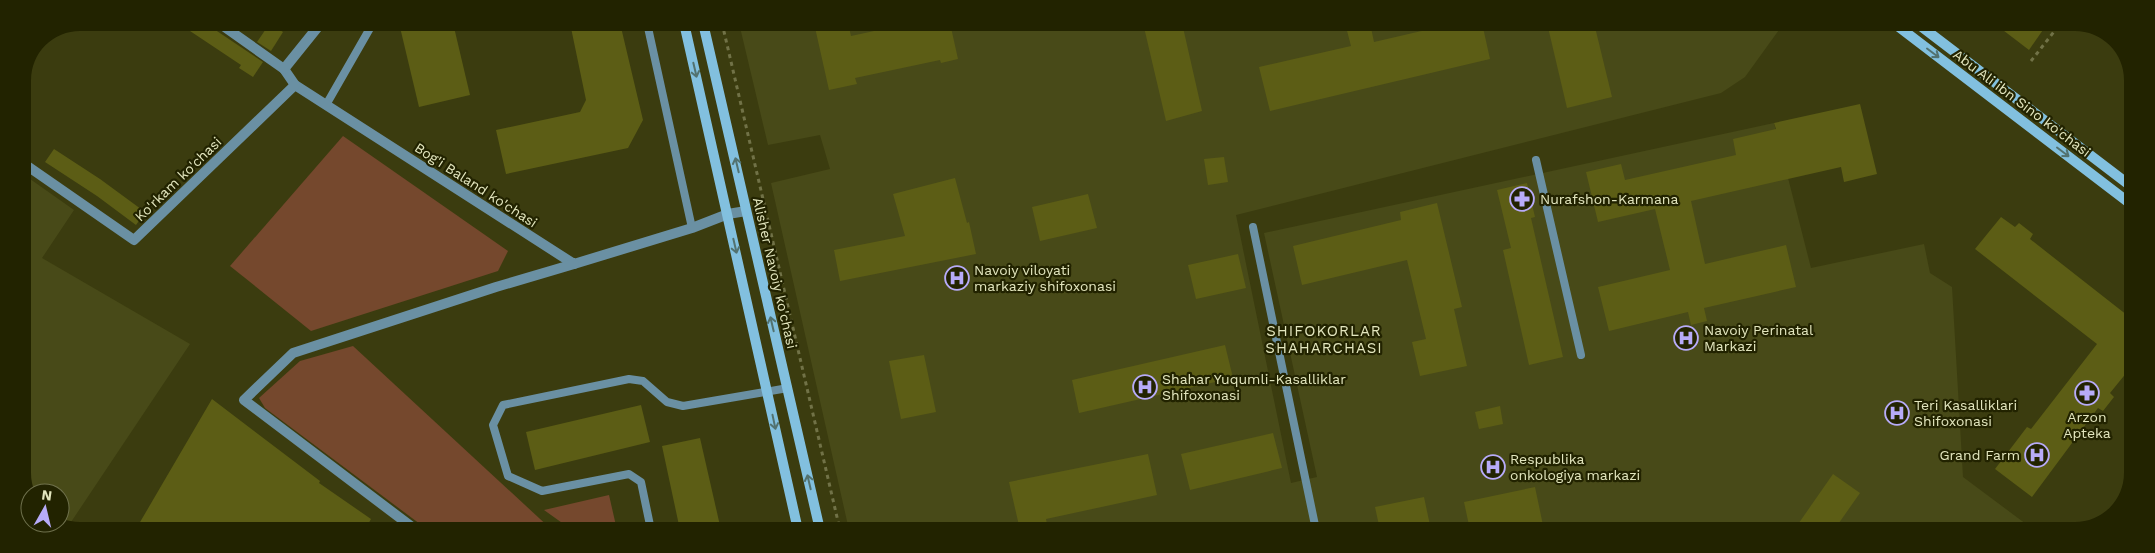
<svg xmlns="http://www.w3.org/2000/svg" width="2155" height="553" font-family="'Work Sans',sans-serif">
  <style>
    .built { fill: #484a18 }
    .green { fill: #75482d }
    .building { fill: #5c5d15 }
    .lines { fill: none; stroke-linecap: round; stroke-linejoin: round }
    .path { stroke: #717247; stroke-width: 3; stroke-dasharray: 4 4; stroke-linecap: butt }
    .lane { stroke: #6a90a3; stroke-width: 8 }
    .street { stroke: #6a90a3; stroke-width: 10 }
    .secondary { stroke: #82c0df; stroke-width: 10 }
    .oneway { stroke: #527270 }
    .labels { text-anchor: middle; stroke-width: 4.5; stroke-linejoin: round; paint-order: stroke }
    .street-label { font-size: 14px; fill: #e3e6be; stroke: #222300 }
    .poi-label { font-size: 14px; fill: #e3e6be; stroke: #222300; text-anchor: start }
    .neighbourhood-label { font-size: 15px; letter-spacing: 1px; fill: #e3e6be; stroke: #222300 }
  </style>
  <rect width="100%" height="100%" fill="#3b3c0f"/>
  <!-- built -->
  <g class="built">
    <path d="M739 23H1784L1745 77 1721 93 1236 215 1291 483 1317 477 1264 233 1774 123 1811 268 1924 244 1930 273 1952 287 1963 477 2034 530H849L771 183 830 169 820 135 768 145Z"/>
    <path d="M23 174 74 210 42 258 190 344 67 528 58 523H60V493H30V495L23 480Z"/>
  </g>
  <!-- green -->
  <g class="green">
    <path d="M343 136 508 251 498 271 311 331 230 266Z"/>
    <path d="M353 346 552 530H428L265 408 259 398 300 361Z"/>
    <path d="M609 495 617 530H572L544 510Z"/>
  </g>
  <!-- building -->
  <g class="building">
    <path d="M178 23H205L263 62 253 77 239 68 241 65Z"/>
    <path d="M270 23 283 32 271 51 257 42Z"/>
    <path d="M399 23H453L470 95 419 107Z"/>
    <path d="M570 23H620L643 120 628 148 506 174 496 130 580 112 586 100Z"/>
    <path d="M814 23H848L851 36 911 23H950L958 59 941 63 940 60 855 78 857 84 829 90Z"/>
    <path d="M1143 23H1182L1202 111 1166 121Z"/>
    <path d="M1345 23H1370L1374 42 1456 23H1482L1490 59 1270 111 1259 67 1351 46Z"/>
    <path d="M1547 23H1594L1612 97 1567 108Z"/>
    <path d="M1995 24H2047L2029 50Z"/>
    <path d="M1860 104 1877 174 1844 182 1841 167 1691 201 1705 264 1786 245 1796 287 1704 308 1707 321 1691 325 1688 312 1609 331 1598 287 1670 270 1655 209 1598 222 1586 172 1621 164 1625 180 1736 155 1733 139 1776 129 1774 123Z"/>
    <path d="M54 149 100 179 145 212 136 225 97 196 45 162Z"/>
    <path d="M1224 157 1228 182 1208 185 1204 159Z"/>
    <path d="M955 178 967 223 969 222 976 254 840 281 834 250 905 236 893 194Z"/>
    <path d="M1527 183 1535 217 1531 218 1563 357 1529 365 1503 250 1511 248 1497 190Z"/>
    <path d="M1088 194 1097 228 1040 241 1032 207Z"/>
    <path d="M1437 203 1462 307 1454 309 1467 366 1420 376 1412 342 1426 339 1407 260 1302 285 1293 246 1401 220 1400 212Z"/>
    <path d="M2001 217 2015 227 2019 223 2033 234 2030 239 2132 319V366L2110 393 2114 397 2103 411 2098 408 2032 497 1995 469 2027 427 2031 429 2097 344 1975 249Z"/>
    <path d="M1238 254 1246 288 1196 299 1188 265Z"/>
    <path d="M1225 345 1233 378 1079 413 1072 380Z"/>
    <path d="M924 355 936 412 901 419 889 361Z"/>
    <path d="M212 399 320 481 319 483 371 519 365 530 136 529Z"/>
    <path d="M641 405 650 442 535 470 526 432Z"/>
    <path d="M1500 406 1503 424 1479 429 1475 412Z"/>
    <path d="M1273 433 1282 468 1190 490 1181 454Z"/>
    <path d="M700 438 721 530H680L662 446Z"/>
    <path d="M1148 454 1157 495 1046 519 1048 530H1020L1009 482Z"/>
    <path d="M1833 474 1860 493 1834 530H1794Z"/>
    <path d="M1535 487 1544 530H1470L1464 502Z"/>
    <path d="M1424 497 1431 530H1380L1375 507Z"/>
  </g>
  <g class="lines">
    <!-- path -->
    <g class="path">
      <path d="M722 23 840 530"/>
      <path d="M2031 61 2060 24"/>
    </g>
    <!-- lane -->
    <g class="lane">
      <path d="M647 23 692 228"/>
      <path d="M326 105 373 23"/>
      <path d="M1536 160 1581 355"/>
      <path d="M1253 227 1316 530"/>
      <path d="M651 530 641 482 629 474 542 491 508 476 493 425 503 405 629 379 643 381 667 402 683 406 788 388"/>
    </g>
    <!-- street -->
    <g class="street">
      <path d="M219 23 284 69 295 85 574 264 692 228 728 214 746 211"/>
      <path d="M284 69 321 23"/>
      <path d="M23 163 134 240 295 85"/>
      <path d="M416 530 244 400 293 353 496 287 574 264"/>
    </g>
    <!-- secondary -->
    <g class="secondary">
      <path d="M684 23 798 530"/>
      <path d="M703 23 820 530"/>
      <path d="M1895 24 2132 205"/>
      <path d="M1918 24 2132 187"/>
    </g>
  </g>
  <!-- one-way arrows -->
  <defs><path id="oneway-shaft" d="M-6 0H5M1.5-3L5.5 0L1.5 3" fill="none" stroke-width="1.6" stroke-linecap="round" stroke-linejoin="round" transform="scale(1.25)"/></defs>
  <g class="oneway">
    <use href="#oneway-shaft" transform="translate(1933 53) rotate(37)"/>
    <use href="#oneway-shaft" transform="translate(695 70) rotate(77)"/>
    <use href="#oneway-shaft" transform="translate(2063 152) rotate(37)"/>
    <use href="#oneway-shaft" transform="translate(737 165) rotate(-103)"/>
    <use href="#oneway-shaft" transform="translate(735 246) rotate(77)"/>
    <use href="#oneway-shaft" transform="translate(772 324) rotate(-103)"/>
    <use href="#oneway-shaft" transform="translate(774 422) rotate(78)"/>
    <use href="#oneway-shaft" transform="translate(809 482) rotate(-103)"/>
  </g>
  <!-- icons -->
  <defs>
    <g id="pharmacy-ring" transform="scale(1.25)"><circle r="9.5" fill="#222300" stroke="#b7abf8" stroke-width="1.5"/><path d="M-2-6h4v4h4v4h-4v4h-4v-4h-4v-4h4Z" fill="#b7abf8"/></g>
    <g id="hospital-ring" transform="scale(1.25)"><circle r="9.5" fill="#222300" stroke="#b7abf8" stroke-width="1.5"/><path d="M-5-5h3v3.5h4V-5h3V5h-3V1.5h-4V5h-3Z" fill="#b7abf8"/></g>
  </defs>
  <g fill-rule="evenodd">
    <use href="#pharmacy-ring" x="1522" y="199"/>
    <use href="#hospital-ring" x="957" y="278"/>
    <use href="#hospital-ring" x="1686" y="338"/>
    <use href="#hospital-ring" x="1145" y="387"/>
    <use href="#pharmacy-ring" x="2087" y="393"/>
    <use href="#hospital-ring" x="1897" y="413"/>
    <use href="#hospital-ring" x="2037" y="455"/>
    <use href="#hospital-ring" x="1493" y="467"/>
  </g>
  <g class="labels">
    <!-- street labels -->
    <g class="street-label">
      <text transform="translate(2022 103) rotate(37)" y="5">Abu Ali ibn Sino ko'chasi</text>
      <text transform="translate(178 179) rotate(-44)" y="5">Ko'rkam ko'chasi</text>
      <text transform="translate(476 185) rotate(33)" y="5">Bog'i Baland ko'chasi</text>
      <text transform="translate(775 273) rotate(77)" y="5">Alisher Navoiy ko'chasi</text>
    </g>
    <!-- poi labels -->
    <g class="poi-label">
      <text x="1540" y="204">Nurafshon-Karmana</text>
      <text x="974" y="275">Navoiy viloyati<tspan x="974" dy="16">markaziy shifoxonasi</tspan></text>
      <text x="1704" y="335">Navoiy Perinatal<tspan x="1704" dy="16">Markazi</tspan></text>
      <text x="1162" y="384">Shahar Yuqumli-Kasalliklar<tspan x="1162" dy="16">Shifoxonasi</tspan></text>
      <text x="1914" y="410">Teri Kasalliklari<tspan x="1914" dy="16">Shifoxonasi</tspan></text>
      <text x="2087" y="422" text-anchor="middle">Arzon<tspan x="2087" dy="16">Apteka</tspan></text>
      <text x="2020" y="460" text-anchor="end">Grand Farm</text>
      <text x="1510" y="464">Respublika<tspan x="1510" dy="16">onkologiya markazi</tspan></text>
    </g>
    <!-- neighbourhood labels -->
    <g class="neighbourhood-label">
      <text x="1324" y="336">SHIFOKORLAR<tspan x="1324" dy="17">SHAHARCHASI</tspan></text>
    </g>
  </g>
  <!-- crop -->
  <path d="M0 0H2155V553H0ZM80 31H2075A49 49 0 0 1 2124 80V473A49 49 0 0 1 2075 522H80A49 49 0 0 1 31 473V80A49 49 0 0 1 80 31Z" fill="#222300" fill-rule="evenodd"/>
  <!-- north arrow -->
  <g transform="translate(45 508) rotate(8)"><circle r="24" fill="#222300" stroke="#6f714c"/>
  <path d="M0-4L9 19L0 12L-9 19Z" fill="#b7abf8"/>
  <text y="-8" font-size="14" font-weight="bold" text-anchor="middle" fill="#e3e6be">N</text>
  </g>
</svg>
